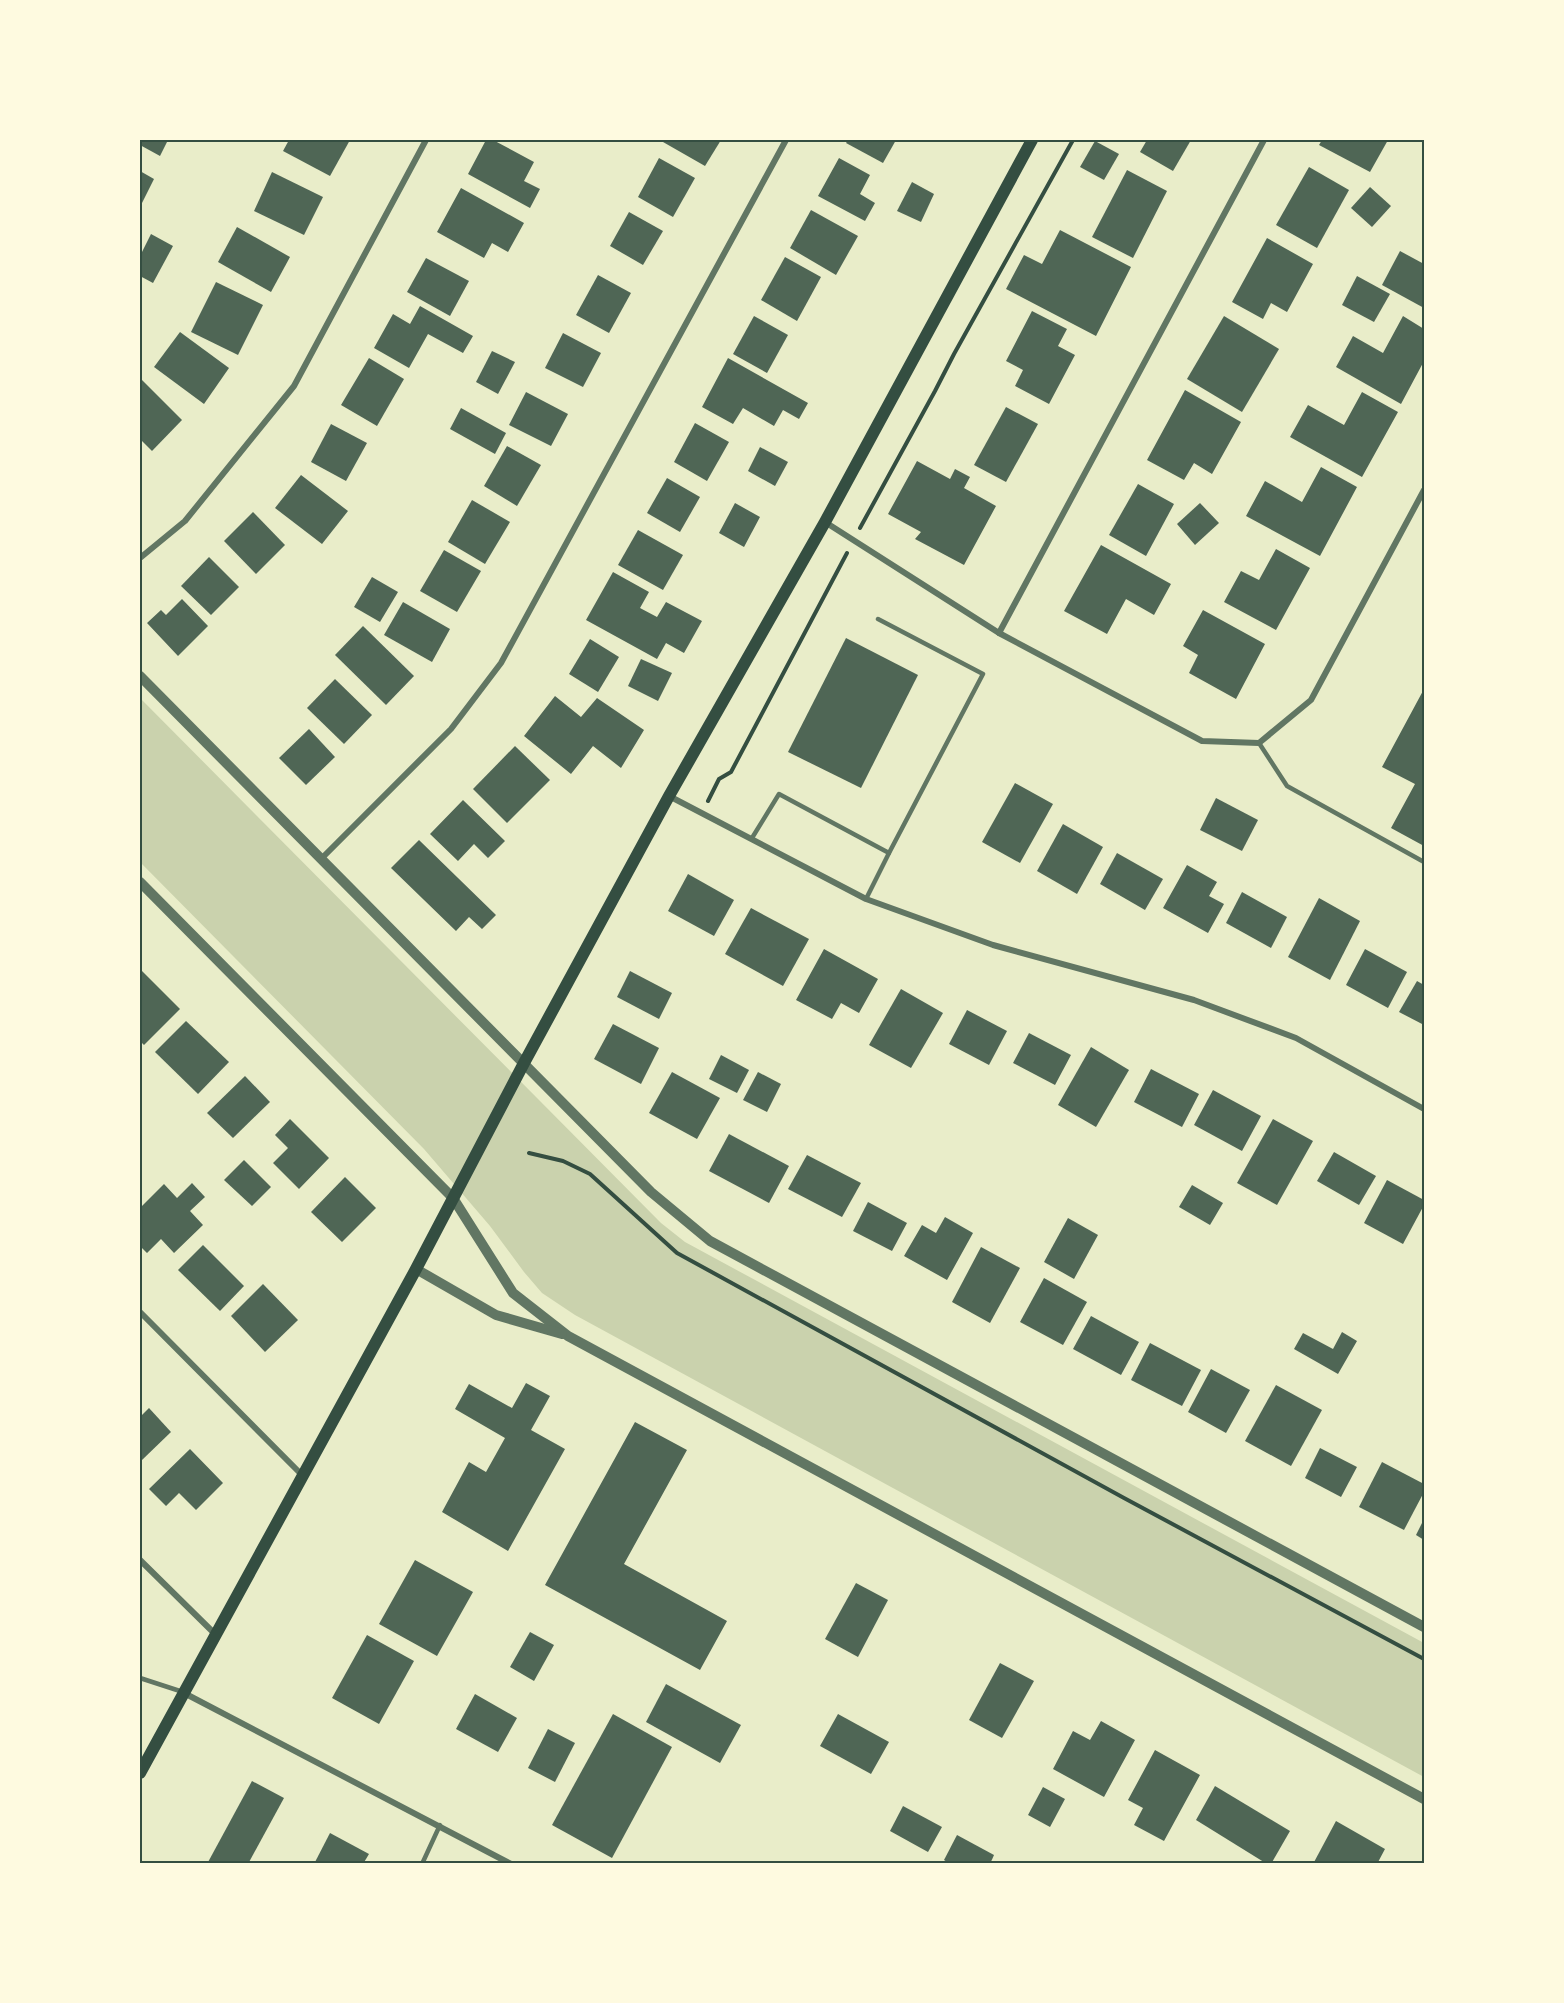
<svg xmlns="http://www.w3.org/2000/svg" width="1564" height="2003" font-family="'Sofia Sans Condensed',sans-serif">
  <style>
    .green { fill: #cad2ad }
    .building { fill: #4f6655 }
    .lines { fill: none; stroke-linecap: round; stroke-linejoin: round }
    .path { stroke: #344e41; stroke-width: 4 }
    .service { stroke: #617663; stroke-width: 4.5 }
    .minor { stroke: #617663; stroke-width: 6 }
    .tertiary { stroke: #617663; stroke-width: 10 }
    .secondary { stroke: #344e41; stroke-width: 12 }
    .neatline { fill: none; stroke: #344e41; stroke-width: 2 }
  </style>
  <rect width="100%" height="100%" fill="#e9edc9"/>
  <!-- green -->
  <path class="green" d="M140 698 661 1223 685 1242 1424 1643V1777L575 1315 542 1293 524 1272 490 1226 424 1149 140 862Z"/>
  <!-- building -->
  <g class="building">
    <path d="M140 140H168L160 156 140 145Z"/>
    <path d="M289 140H350L330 176 283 151Z"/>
    <path d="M486 140H493L534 162 524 181 540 189 530 208 468 174Z"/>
    <path d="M664 140H721L705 166 663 142Z"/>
    <path d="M848 140H896L883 163 846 143Z"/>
    <path d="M1147 140H1191L1173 171 1140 152Z"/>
    <path d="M1322 140H1388L1370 172 1319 145Z"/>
    <path d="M1095 141 1119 154 1104 180 1080 167Z"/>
    <path d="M659 158 695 178 673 217 638 197Z"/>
    <path d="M839 158 870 175 860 194 875 203 865 221 818 196Z"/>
    <path d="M1309 167 1349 190 1317 248 1276 225Z"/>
    <path d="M1127 170 1167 191 1133 258 1092 237Z"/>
    <path d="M140 171 154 179 140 207Z"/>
    <path d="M272 172 323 197 304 235 254 211Z"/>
    <path d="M912 182 934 194 921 222 897 211Z"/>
    <path d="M1370 187 1391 206 1372 227 1351 208Z"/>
    <path d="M461 188 524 223 508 252 492 243 484 258 437 232Z"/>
    <path d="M811 210 858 236 836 275 790 248Z"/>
    <path d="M629 212 663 231 643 265 610 246Z"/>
    <path d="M237 227 290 257 271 292 218 262Z"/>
    <path d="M1060 230 1131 267 1096 336 1006 289 1024 255 1042 264Z"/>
    <path d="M151 234 173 246 153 283 140 276V256Z"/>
    <path d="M1267 238 1313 264 1287 312 1271 303 1263 319 1232 302Z"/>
    <path d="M1400 251 1424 264V308L1382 285Z"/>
    <path d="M785 257 821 277 797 321 761 300Z"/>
    <path d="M426 258 469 281 450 316 407 292Z"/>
    <path d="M598 275 631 293 609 333 576 315Z"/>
    <path d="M1357 276 1390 294 1374 322 1342 305Z"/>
    <path d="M216 282 263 305 238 355 191 332Z"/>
    <path d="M420 306 473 336 463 353 428 334 409 368 374 348 393 314 410 324Z"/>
    <path d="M1032 311 1067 329 1058 346 1075 355 1049 404 1015 386 1023 370 1006 361Z"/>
    <path d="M754 316 788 335 767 373 733 354Z"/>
    <path d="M1224 316 1279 349 1242 412 1187 379Z"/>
    <path d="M1403 316 1424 329V361L1401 404 1336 367 1353 336 1383 353Z"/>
    <path d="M180 332 229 368 204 404 154 367Z"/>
    <path d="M563 333 601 353 583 387 545 368Z"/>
    <path d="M492 351 515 362 498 394 476 382Z"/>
    <path d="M369 358 404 379 377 426 341 405Z"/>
    <path d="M728 358 808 403 799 419 783 410 774 426 743 408 733 424 702 407Z"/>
    <path d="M140 378 182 420 152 451 140 439Z"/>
    <path d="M1185 390 1241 422 1212 474 1194 463 1184 480 1147 460Z"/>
    <path d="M526 392 568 414 551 446 509 425Z"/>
    <path d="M1362 392 1398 412 1362 477 1290 437 1308 405 1344 425Z"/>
    <path d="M1006 407 1038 424 1006 482 974 465Z"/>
    <path d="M461 408 506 433 495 454 450 429Z"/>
    <path d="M695 423 729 442 707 481 674 462Z"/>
    <path d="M331 424 367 443 346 481 311 462Z"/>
    <path d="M507 446 541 465 517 506 484 486Z"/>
    <path d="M760 447 788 462 775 486 748 471Z"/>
    <path d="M917 461 950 479 955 469 970 477 964 488 996 506 964 565 915 539 921 532 888 514Z"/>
    <path d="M1321 467 1357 487 1320 556 1246 516 1265 481 1302 502Z"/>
    <path d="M301 475 348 511 322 544 275 508Z"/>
    <path d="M667 478 700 497 680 532 647 513Z"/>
    <path d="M1138 484 1174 504 1146 556 1109 535Z"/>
    <path d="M472 500 510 522 485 564 448 542Z"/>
    <path d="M735 503 760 517 744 547 719 533Z"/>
    <path d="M1200 503 1219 523 1195 545 1177 524Z"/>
    <path d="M253 512 285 545 256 574 224 541Z"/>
    <path d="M638 530 683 555 663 590 618 565Z"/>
    <path d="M1101 545 1171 584 1154 615 1126 599 1107 634 1064 611Z"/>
    <path d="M1276 549 1310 568 1276 630 1224 602 1241 571 1259 580Z"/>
    <path d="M444 550 481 571 457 612 420 591Z"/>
    <path d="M209 557 239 587 211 615 181 586Z"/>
    <path d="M613 572 649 592 640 608 657 617 666 602 702 621 684 653 666 643 657 659 586 620Z"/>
    <path d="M372 577 398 592 380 622 354 607Z"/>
    <path d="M182 599 208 626 178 656 147 623 161 610 166 615Z"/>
    <path d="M403 602 450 629 432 662 384 635Z"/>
    <path d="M1203 610 1265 644 1236 699 1189 673 1198 655 1183 646Z"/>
    <path d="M363 626 414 676 386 705 335 655Z"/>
    <path d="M846 638 918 675 861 788 788 752Z"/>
    <path d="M590 639 619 657 598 692 569 674Z"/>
    <path d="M641 659 672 673 658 701 628 686Z"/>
    <path d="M335 679 372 715 344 744 307 708Z"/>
    <path d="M1424 689V846L1391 828 1415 784 1382 767Z"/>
    <path d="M555 696 581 717 597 698 644 730 621 768 593 746 571 774 524 736Z"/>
    <path d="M309 729 335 757 306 785 279 758Z"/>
    <path d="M515 746 550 780 507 823 473 789Z"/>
    <path d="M1015 783 1053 804 1020 863 982 842Z"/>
    <path d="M1216 798 1258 820 1242 851 1200 830Z"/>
    <path d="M463 800 505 841 488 858 474 844 458 861 430 834Z"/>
    <path d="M1063 824 1103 847 1077 894 1037 871Z"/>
    <path d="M419 840 496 915 482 929 469 917 456 931 391 868Z"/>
    <path d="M1117 853 1163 879 1145 910 1100 884Z"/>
    <path d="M1187 865 1217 882 1209 896 1224 904 1208 933 1163 908Z"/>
    <path d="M688 874 734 900 714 936 668 911Z"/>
    <path d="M1242 892 1287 917 1271 948 1226 923Z"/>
    <path d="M1319 898 1360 921 1330 980 1288 957Z"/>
    <path d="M751 908 809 939 783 986 725 954Z"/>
    <path d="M824 949 878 979 859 1013 841 1003 832 1019 796 1000Z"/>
    <path d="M1365 949 1407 972 1388 1008 1346 985Z"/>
    <path d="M140 969 180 1009 144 1045 140 1041Z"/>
    <path d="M630 971 672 993 659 1019 617 997Z"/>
    <path d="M1417 981 1424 985V1025L1399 1012Z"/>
    <path d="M901 989 943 1013 911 1068 869 1045Z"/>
    <path d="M967 1010 1007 1031 989 1065 949 1044Z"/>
    <path d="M186 1021 229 1062 198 1094 155 1052Z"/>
    <path d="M613 1024 659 1048 641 1084 594 1059Z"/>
    <path d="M1029 1033 1071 1055 1055 1085 1013 1063Z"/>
    <path d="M1091 1047 1129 1070 1096 1127 1058 1105Z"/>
    <path d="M721 1055 749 1070 737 1093 709 1079Z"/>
    <path d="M1151 1069 1199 1094 1182 1127 1134 1102Z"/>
    <path d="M672 1072 720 1098 697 1139 649 1113Z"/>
    <path d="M758 1072 781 1084 767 1112 743 1100Z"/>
    <path d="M245 1076 270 1102 233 1138 207 1113Z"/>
    <path d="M1213 1090 1261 1116 1242 1151 1194 1125Z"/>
    <path d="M290 1119 329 1158 299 1189 273 1163 288 1148 275 1135Z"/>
    <path d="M1273 1119 1313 1141 1277 1205 1237 1183Z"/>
    <path d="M729 1134 789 1166 769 1203 709 1171Z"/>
    <path d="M1334 1152 1376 1176 1359 1205 1317 1181Z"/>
    <path d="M807 1155 861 1183 842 1217 788 1189Z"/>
    <path d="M244 1160 271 1187 252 1206 224 1180Z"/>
    <path d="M345 1177 376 1208 342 1242 311 1212Z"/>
    <path d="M1387 1180 1424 1200V1205L1403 1244 1364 1223Z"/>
    <path d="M192 1183 205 1197 190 1211 203 1225 174 1253 161 1239 147 1253 140 1246V1208L164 1184 177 1198Z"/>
    <path d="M1192 1185 1223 1203 1210 1225 1179 1207Z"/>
    <path d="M868 1202 907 1223 892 1251 853 1231Z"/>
    <path d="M945 1217 973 1233 947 1280 904 1256 922 1225 936 1233Z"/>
    <path d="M1068 1218 1098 1235 1074 1279 1044 1262Z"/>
    <path d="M203 1245 244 1286 220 1311 178 1270Z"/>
    <path d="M981 1247 1020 1268 990 1323 952 1302Z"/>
    <path d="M1044 1278 1087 1302 1063 1345 1020 1322Z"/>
    <path d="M263 1284 298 1320 265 1352 231 1316Z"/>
    <path d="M1091 1316 1139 1342 1121 1375 1073 1349Z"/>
    <path d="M1342 1332 1357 1341 1338 1374 1294 1349 1303 1333 1333 1349Z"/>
    <path d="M1150 1343 1201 1370 1182 1406 1131 1380Z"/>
    <path d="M1211 1369 1250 1390 1226 1433 1188 1412Z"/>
    <path d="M526 1383 550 1396 531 1430 565 1449 508 1551 442 1512 469 1462 486 1472 505 1438 455 1409 469 1384 512 1408Z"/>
    <path d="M1276 1385 1322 1410 1291 1466 1245 1441Z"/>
    <path d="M149 1408 171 1432 142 1460 140 1457V1417Z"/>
    <path d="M635 1422 687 1450 624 1564 727 1621 700 1670 545 1585Z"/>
    <path d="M1320 1448 1357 1467 1341 1497 1305 1478Z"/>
    <path d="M190 1449 223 1483 196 1510 179 1493 166 1506 149 1489Z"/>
    <path d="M1382 1462 1424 1484V1492L1404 1530 1359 1507Z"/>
    <path d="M1424 1519V1540L1416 1535Z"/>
    <path d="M415 1560 473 1592 437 1656 379 1624Z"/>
    <path d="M856 1583 888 1600 858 1657 825 1639Z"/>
    <path d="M530 1632 554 1645 534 1681 510 1667Z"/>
    <path d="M367 1635 414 1661 379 1724 332 1698Z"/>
    <path d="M1000 1663 1034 1681 1002 1738 969 1720Z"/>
    <path d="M666 1684 741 1725 720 1763 646 1722Z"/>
    <path d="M475 1694 517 1718 498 1752 456 1729Z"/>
    <path d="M613 1714 672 1747 612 1858 552 1825Z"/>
    <path d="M838 1714 889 1742 871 1774 820 1746Z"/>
    <path d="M1101 1721 1135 1740 1104 1797 1053 1769 1073 1731 1090 1740Z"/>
    <path d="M548 1729 575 1743 555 1782 528 1768Z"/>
    <path d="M1155 1750 1200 1775 1164 1841 1134 1825 1143 1808 1128 1800Z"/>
    <path d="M252 1781 284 1798 248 1864H207Z"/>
    <path d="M1215 1786 1290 1831 1271 1864H1267L1196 1820Z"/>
    <path d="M1043 1787 1065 1799 1050 1827 1028 1815Z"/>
    <path d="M903 1806 942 1827 928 1852 890 1831Z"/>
    <path d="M1336 1821 1385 1849 1377 1864H1313Z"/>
    <path d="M330 1833 369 1854 363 1864H314Z"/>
    <path d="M957 1835 994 1855 990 1864H950L944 1860Z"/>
  </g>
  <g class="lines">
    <!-- path -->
    <g class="path">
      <path d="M860 528 935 391 954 354 1073 140"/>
      <path d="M708 801 719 779 731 772 847 553"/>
      <path d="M529 1153 563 1161 590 1174 677 1253 1124 1498 1424 1659"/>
    </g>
    <!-- service -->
    <g class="service">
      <path d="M1259 743 1287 786 1424 862"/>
      <path d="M752 838 779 794 889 853 983 674 878 619"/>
      <path d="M866 899 889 853"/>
      <path d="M140 1678 183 1692"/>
      <path d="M422 1864 440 1825"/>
    </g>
    <!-- minor -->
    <g class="minor">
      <path d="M825 522 999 633 1202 741 1259 743 1311 700 1424 490"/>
      <path d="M140 558 185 521 294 386 426 140"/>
      <path d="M999 633 1264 140"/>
      <path d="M669 796 866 899 993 945 1194 1000 1296 1038 1424 1109"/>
      <path d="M321 859 451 729 501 663 786 140"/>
      <path d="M140 1312 302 1475"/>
      <path d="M140 1560 215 1634"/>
      <path d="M184 1693 511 1864"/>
    </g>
    <!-- tertiary -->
    <g class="tertiary">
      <path d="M140 676 651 1192 710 1241 1424 1627"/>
      <path d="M140 882 453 1198 513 1293 568 1336 1424 1799"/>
      <path d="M416 1269 496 1315 562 1334"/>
    </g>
    <!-- secondary -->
    <path class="secondary" d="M140 1773 416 1269 524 1063 669 796 825 522 1032 140"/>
  </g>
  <!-- border -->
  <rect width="1564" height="2003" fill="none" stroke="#fefae0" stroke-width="282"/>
  <rect x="141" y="141" width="1282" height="1721" class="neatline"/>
</svg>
